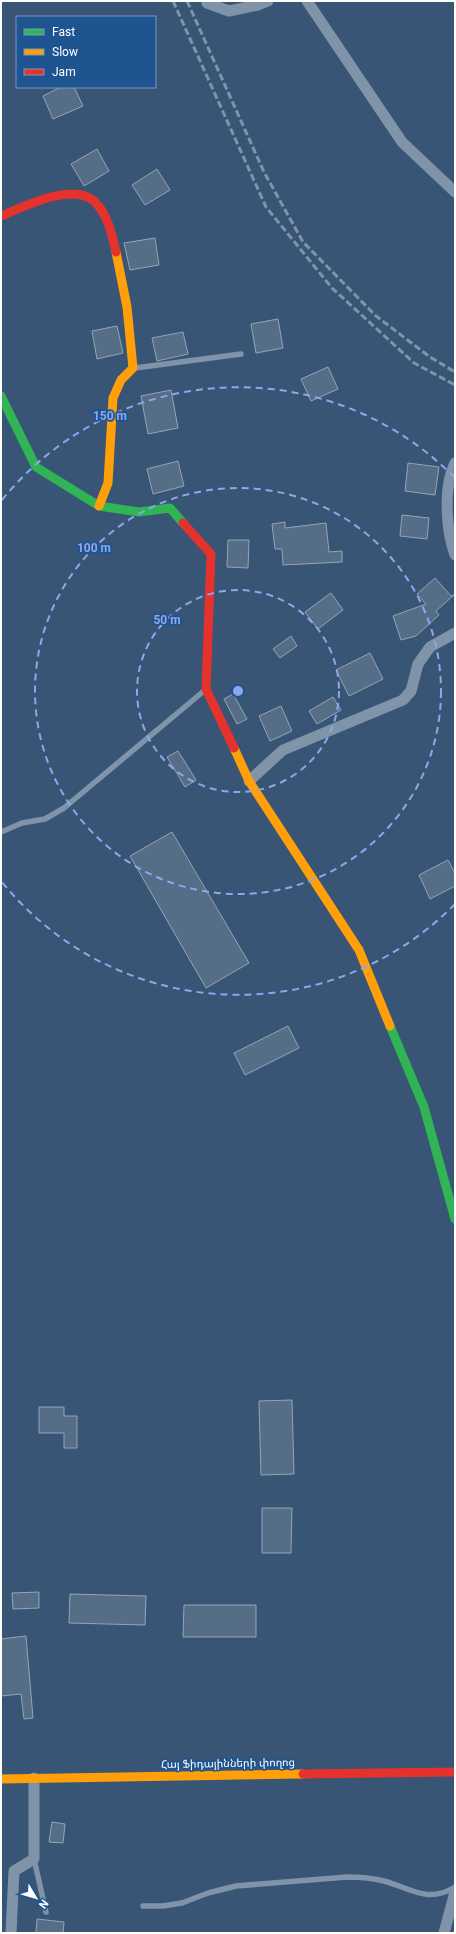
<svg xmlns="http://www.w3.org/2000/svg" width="456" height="1934" font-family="Roboto,'Noto Sans Armenian',sans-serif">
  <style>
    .building { fill: #566d87; stroke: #94a5b7 }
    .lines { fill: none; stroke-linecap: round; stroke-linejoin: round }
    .lane { stroke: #7f94a9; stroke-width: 5.5 }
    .street { stroke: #7f94a9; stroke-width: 11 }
    .fast { stroke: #30b455; stroke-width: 9 }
    .slow { stroke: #ff9f0a; stroke-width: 9 }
    .jam { stroke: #e5322d; stroke-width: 9 }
    .rail { stroke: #7f93a9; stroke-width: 3; stroke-dasharray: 7 3; stroke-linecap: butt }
    .ring { fill: none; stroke: #8ea6ec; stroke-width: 2; stroke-dasharray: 7 5 }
    .labels { text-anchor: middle; stroke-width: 3.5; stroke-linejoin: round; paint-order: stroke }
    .street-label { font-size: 11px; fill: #fff; stroke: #1e5490 }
    .centre { fill: #8ea6ec; stroke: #1e5490; stroke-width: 2 }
    .ring-label { font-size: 12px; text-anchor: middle; font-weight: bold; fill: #8ea6ec; stroke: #1e5490; stroke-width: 3.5; stroke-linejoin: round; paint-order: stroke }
  </style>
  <rect width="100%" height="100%" fill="#385576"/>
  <!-- building -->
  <g class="building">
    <path d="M61 87H74L83 106 53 119 43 96Z"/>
    <path d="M97 149 109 171 84 186 71 164Z"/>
    <path d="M157 169 170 190 145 205 132 185Z"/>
    <path d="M155 238 159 265 130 270 124 243Z"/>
    <path d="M278 319 283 348 256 353 251 324Z"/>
    <path d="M117 326 123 353 97 359 92 331Z"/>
    <path d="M183 332 188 354 157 361 152 338Z"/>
    <path d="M328 367 338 389 311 401 301 379Z"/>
    <path d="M171 390 178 428 148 434 141 396Z"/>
    <path d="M178 461 184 486 153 494 147 469Z"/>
    <path d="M408 463 439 467 435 495 405 491Z"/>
    <path d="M402 515 429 518 427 539 400 536Z"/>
    <path d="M285 522V528L326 523 329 552 342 551V562L283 565 282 549H275L272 524Z"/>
    <path d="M228 540H249L248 568 227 567Z"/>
    <path d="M435 578 451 596 454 595 436 611 439 615 416 636 401 640 393 616 426 604 417 594Z"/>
    <path d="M331 593 343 610 318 629 305 612Z"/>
    <path d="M291 636 297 646 280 658 273 649Z"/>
    <path d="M370 653 383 679 349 696 336 670Z"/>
    <path d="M233 694 247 719 237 724 224 699Z"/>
    <path d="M333 697 341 710 317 724 309 711Z"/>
    <path d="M281 706 292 731 270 741 259 716Z"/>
    <path d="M178 751 196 780 185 787 167 757Z"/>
    <path d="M172 832 249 963 206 988 130 856Z"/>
    <path d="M448 860 455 873V886L430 899 419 875Z"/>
    <path d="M288 1026 299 1048 245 1075 234 1053Z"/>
    <path d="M292 1400 294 1474 261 1475 259 1401Z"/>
    <path d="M39 1407H64V1416H77V1448H64V1433H39Z"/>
    <path d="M262 1508H292L291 1553H262Z"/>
    <path d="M39 1592V1608L13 1609 12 1593Z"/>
    <path d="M70 1594 146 1596 145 1625 69 1623Z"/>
    <path d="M184 1605H256V1637H183Z"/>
    <path d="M26 1636 33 1718 24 1719 21 1694 1 1696V1639Z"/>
    <path d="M52 1822 65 1824 63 1843 49 1842Z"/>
    <path d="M37 1919 64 1922 63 1933H36Z"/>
  </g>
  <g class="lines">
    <!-- lane -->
    <g class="lane">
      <path d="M135 368 241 354"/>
      <path d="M1 832 22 823 45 819 64 808 205 690"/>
      <path d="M34 1859 46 1912"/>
      <path d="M143 1906H163L182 1903 208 1893 236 1886 347 1877C360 1877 372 1878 384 1881 410 1888 428 1904 455 1887"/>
    </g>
    <!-- street -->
    <g class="street">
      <path d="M207 1V3L229 11 258 5 268 1"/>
      <path d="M307 1 402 142 455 192"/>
      <path d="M455 463C443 487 446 530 455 555"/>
      <path d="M249 781 283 750 403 700 411 691 418 664 430 647 455 633"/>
      <path d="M11 1933 14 1871 34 1859V1778"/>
      <path d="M444 1933 455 1892"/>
    </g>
    <!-- fast -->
    <g class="fast">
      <path d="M1 396 36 467 99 506 139 512 170 508 183 523"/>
      <path d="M390 1026 424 1107 455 1219"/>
    </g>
    <!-- slow -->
    <g class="slow">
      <path d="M99 506 108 483 113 398 121 380 133 368 127 307 116 252"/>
      <path d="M234 748 249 781 359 950 390 1026"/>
      <path d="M1 1779 303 1774"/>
    </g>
    <!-- jam -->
    <g class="jam">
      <path d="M1 216C23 207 74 181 95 202 108 215 112 235 116 252"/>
      <path d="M183 523 211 554 206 689 234 748"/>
      <path d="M303 1774 455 1772"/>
    </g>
    <!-- rail -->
    <g class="rail">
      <path d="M173 1 266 207 332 288 414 363 455 385"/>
      <path d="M187 1 264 172 303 242 376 316 430 357 455 372"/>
    </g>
  </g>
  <!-- distance rings -->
  <g class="ring">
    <circle cx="238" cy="691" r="101"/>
    <circle cx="238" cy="691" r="203"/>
    <path d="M455 904A304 304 0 0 1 2 882M2 500A304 304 0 0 1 455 478"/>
  </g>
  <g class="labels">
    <!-- street labels -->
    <g class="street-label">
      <text transform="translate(228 1763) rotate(-1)" y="4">Հայ Ֆիդայինների փողոց</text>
    </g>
  </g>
  <circle cx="238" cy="691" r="6" class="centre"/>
  <g class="ring-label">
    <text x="110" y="420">150 m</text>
    <text x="94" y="552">100 m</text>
    <text x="167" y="624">50 m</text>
  </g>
  <!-- border -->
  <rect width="456" height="1934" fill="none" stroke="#ffffff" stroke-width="4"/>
  <!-- legend -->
  <rect x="16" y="16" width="140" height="72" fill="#1e5490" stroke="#7898bc"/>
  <rect x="24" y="29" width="20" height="6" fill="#30b455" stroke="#7898bc"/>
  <text x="52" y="36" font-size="12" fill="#ffffff">Fast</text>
  <rect x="24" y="49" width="20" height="6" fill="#ff9f0a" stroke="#7898bc"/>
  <text x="52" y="56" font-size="12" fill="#ffffff">Slow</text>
  <rect x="24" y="69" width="20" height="6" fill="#e5322d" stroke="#7898bc"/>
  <text x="52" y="76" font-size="12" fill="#ffffff">Jam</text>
  <!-- north arrow -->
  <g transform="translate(36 1898) rotate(128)" stroke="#1e5490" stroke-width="3" paint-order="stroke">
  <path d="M0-3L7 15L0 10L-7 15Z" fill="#ffffff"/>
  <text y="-6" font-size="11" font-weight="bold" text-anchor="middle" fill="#ffffff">N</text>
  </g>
</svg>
